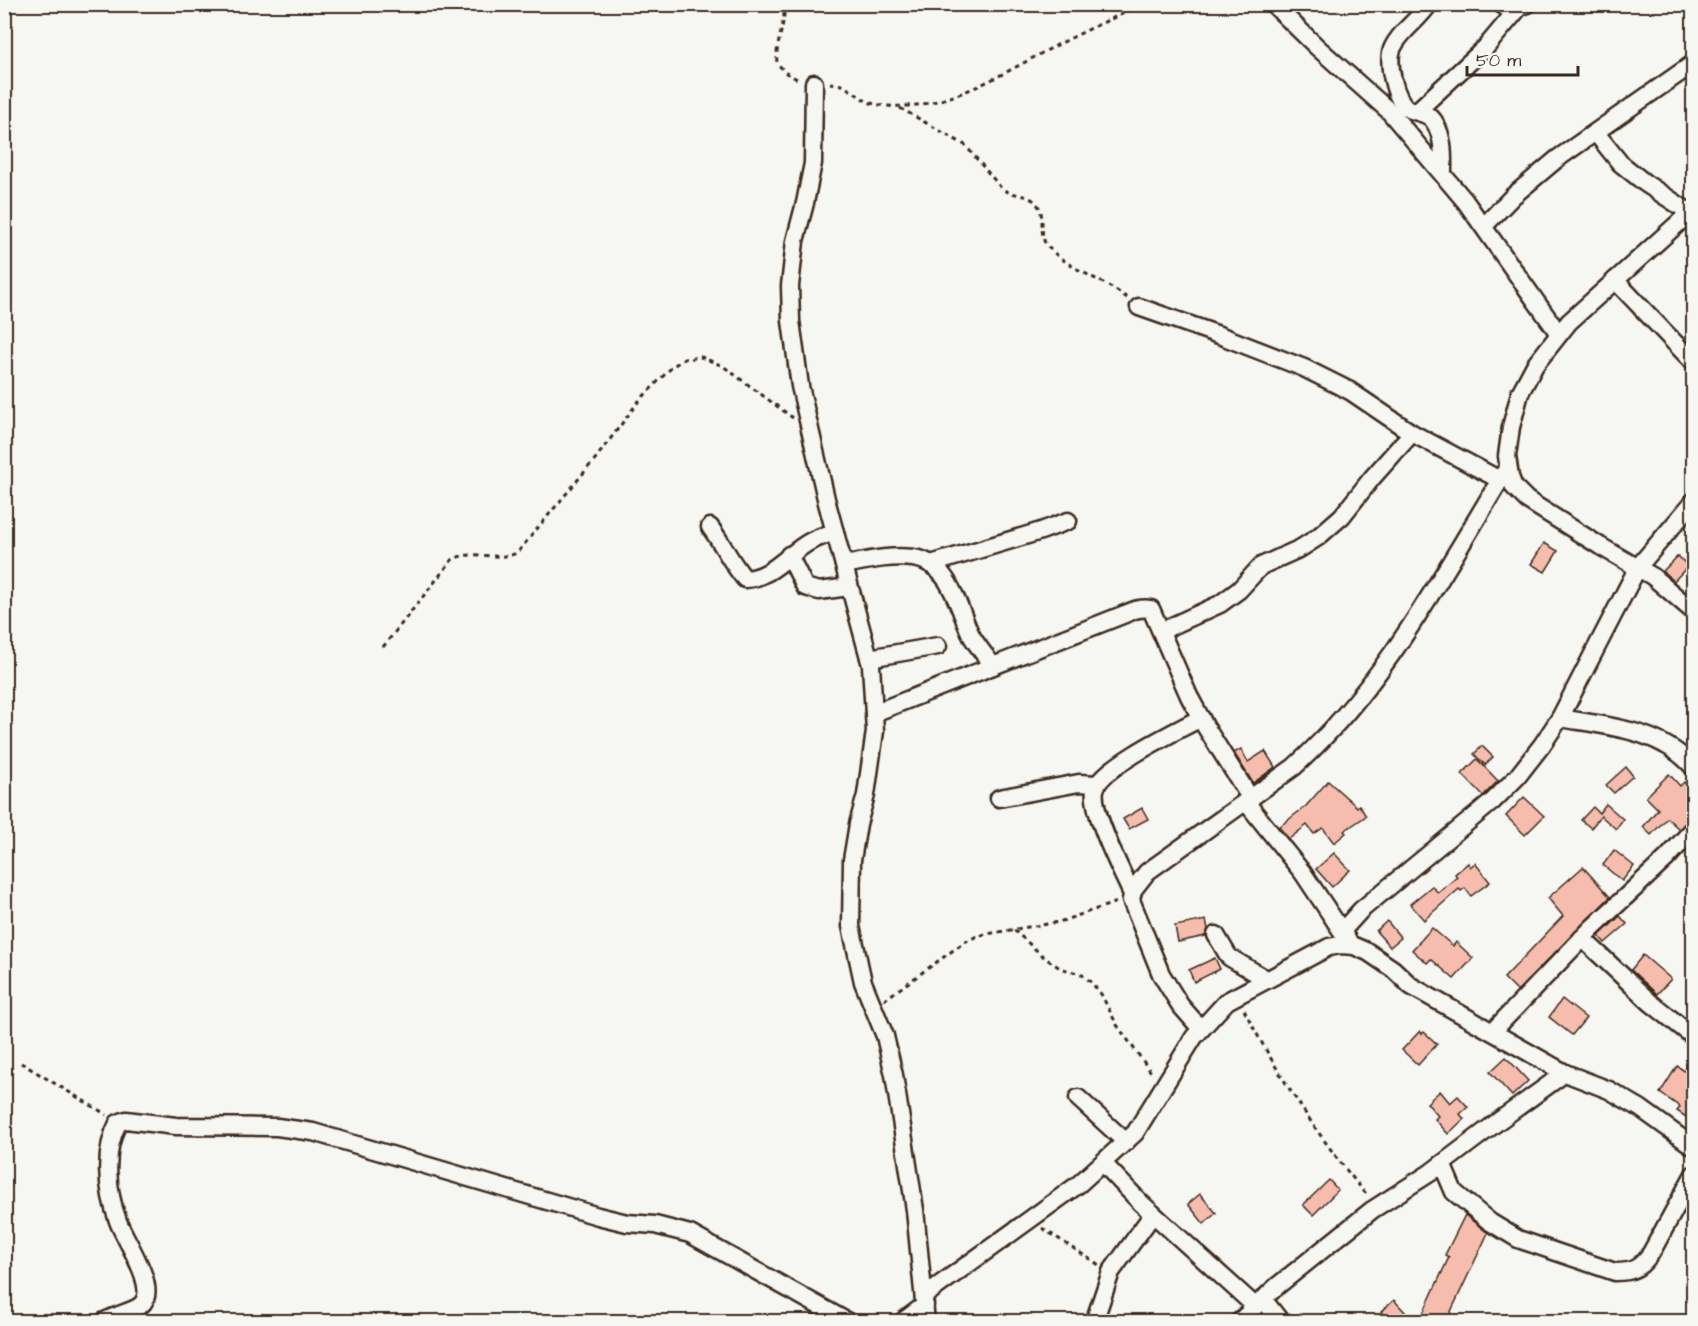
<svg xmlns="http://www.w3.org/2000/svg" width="1698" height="1326" font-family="'Architects Daughter',sans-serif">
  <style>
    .building { fill: #f6bdae; stroke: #3b2a1e; stroke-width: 1.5 }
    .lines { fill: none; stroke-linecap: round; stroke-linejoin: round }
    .minor-casing { stroke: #3b2a1e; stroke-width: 21 }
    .path { stroke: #3b2a1e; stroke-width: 3; stroke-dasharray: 4.5 4.5; stroke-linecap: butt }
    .minor { stroke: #f6f6f2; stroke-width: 16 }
  </style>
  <rect width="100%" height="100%" fill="#f6f6f2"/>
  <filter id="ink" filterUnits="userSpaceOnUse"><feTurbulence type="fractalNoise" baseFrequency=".0167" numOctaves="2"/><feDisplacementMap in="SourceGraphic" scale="12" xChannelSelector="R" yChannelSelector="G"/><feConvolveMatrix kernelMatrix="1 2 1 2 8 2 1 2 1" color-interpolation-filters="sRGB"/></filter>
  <g filter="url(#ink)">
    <!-- building -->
    <g class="building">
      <path d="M1544 543 1558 551 1545 572 1531 564Z"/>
      <path d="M1678 556 1688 566 1674 581 1663 571Z"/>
      <path d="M1482 746 1493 757 1485 765 1474 754Z"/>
      <path d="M1241 749 1248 762 1265 751 1275 767 1253 783 1234 753Z"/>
      <path d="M1477 759 1498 781 1483 796 1462 774Z"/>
      <path d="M1626 767 1633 776 1614 793 1606 785Z"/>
      <path d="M1669 774 1680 786 1684 782 1694 792V818L1687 821 1679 829 1667 818 1651 835 1643 827 1658 809 1646 797Z"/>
      <path d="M1328 781 1357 807 1359 805 1366 816 1344 831 1346 833 1334 843 1323 828 1314 834 1307 825 1289 839 1279 827 1306 806Z"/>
      <path d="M1524 797 1544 816 1525 835 1506 816Z"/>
      <path d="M1606 804 1623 819 1616 829 1601 816 1591 828 1581 820 1593 807 1599 813Z"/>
      <path d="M1142 808 1148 819 1129 829 1123 819Z"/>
      <path d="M1614 850 1634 866 1622 881 1603 865Z"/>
      <path d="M1334 853 1350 870 1332 887 1316 869Z"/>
      <path d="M1468 863 1470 867 1475 863 1490 882 1471 896 1465 888 1461 891 1459 889 1424 920 1410 904 1432 886 1438 893 1457 877 1455 874Z"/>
      <path d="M1583 867 1610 897 1517 991 1504 978 1563 916 1548 898Z"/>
      <path d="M1620 916 1627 924 1605 943 1599 936Z"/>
      <path d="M1206 920 1208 929 1205 936 1178 942 1175 926Z"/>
      <path d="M1387 921 1401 938 1390 947 1376 931Z"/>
      <path d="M1432 928 1453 946 1456 942 1473 958 1454 979 1431 959 1427 963 1412 950Z"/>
      <path d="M1643 955 1671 979 1657 994 1631 970Z"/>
      <path d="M1215 958 1220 969 1194 982 1189 970Z"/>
      <path d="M1562 999 1586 1018 1572 1035 1549 1017Z"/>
      <path d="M1420 1031 1422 1034 1424 1032 1437 1044 1418 1065 1402 1050Z"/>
      <path d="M1506 1057 1528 1081 1512 1096 1490 1072Z"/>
      <path d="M1677 1066 1694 1077V1122L1677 1111 1680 1107 1660 1093Z"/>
      <path d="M1440 1091 1450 1103 1458 1096 1468 1107 1460 1114 1464 1119 1448 1134 1435 1119 1438 1116 1427 1103Z"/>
      <path d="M1329 1180 1338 1190 1313 1215 1303 1205Z"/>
      <path d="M1200 1194 1216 1213 1204 1224 1188 1204Z"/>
      <path d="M1465 1215 1488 1233 1446 1322H1419L1449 1257 1445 1255Z"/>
      <path d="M1394 1300 1405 1312 1395 1322H1390L1381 1312Z"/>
    </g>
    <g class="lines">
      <!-- minor casing -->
      <g class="minor-casing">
        <g id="minor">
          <path d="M1273 4 1317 47 1389 111 1465 201 1559 334"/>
          <path d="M1429 4C1419 20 1401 30 1393 47 1386 61 1395 100 1407 108 1417 114 1428 111 1435 123 1444 139 1443 156 1443 173"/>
          <path d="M1501 4 1510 10 1528 4"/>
          <path d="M814 83 813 163 805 203 795 241 790 286 791 321 800 386 827 503 871 665 875 731 866 795 858 824 852 860 851 926 863 982 885 1036 894 1075 915 1210 926 1322"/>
          <path d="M1417 111 1486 47 1517 10"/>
          <path d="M1596 133 1620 163 1645 183 1689 212"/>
          <path d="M1694 209 1569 322 1535 365 1520 393 1511 427 1507 456 1510 477 1514 487 1527 500 1600 546 1652 576 1694 612"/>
          <path d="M1484 226 1513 196 1557 159 1694 63"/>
          <path d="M1615 280 1694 363"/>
          <path d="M1139 307 1219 335 1304 368 1350 391 1412 433 1500 480"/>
          <path d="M710 527C723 544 731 563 745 579 772 578 788 553 811 541 819 537 827 535 835 532"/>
          <path d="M789 555 805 587 819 591 849 587"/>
          <path d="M931 564 1041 531 1068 521"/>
          <path d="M844 565C866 561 890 555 913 558 950 562 958 608 971 635 977 646 986 656 993 666"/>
          <path d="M1161 631 1220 604 1239 590 1261 566 1301 548 1318 537 1342 516 1372 478 1412 433"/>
          <path d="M869 658 938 646"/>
          <path d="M874 713 1125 614C1134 610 1141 607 1151 609L1189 696 1205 726 1251 799"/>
          <path d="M1560 718C1606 726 1661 729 1694 768"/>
          <path d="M999 798 1079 783 1097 784"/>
          <path d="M1246 802 1303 873 1347 939"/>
          <path d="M1132 894C1122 872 1091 812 1095 790 1099 768 1180 729 1201 718"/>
          <path d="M1342 931 1361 910 1492 802 1517 777 1542 745 1560 718 1638 567 1694 501"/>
          <path d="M1216 935 1229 957 1266 979"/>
          <path d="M1582 938 1651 1003 1694 1037"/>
          <path d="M1201 1029 1180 1005 1161 974 1131 900 1133 890 1147 872 1294 767C1386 684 1444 571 1508 467"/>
          <path d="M1493 1031 1592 928 1667 858 1694 828"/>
          <path d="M1078 1098 1126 1142"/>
          <path d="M1103 1163 1141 1203 1255 1306"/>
          <path d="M1442 1164 1454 1192 1490 1222 1518 1239 1615 1272C1634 1272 1640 1268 1651 1253L1694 1174"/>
          <path d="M924 1296 1079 1184 1135 1133 1194 1037 1227 1001 1329 947 1341 945 1354 946 1368 952 1393 969 1411 986 1565 1073 1609 1090 1640 1108 1694 1147"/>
          <path d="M1263 1299 1281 1322"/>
          <path d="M103 1322C113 1316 134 1311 141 1305 160 1289 124 1239 118 1221 107 1191 103 1152 118 1123L126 1120 176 1126 277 1127 313 1132 598 1216 627 1223 655 1225 690 1234 848 1322"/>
          <path d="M902 1322 925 1305"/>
          <path d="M1094 1322 1111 1272 1153 1214"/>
          <path d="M1239 1322 1276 1287 1372 1210 1430 1173 1500 1120 1565 1073"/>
        </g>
      </g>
      <!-- path -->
      <g class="path">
        <path d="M784 4C786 25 775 43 777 63L786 73 799 80"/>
        <path d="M830 83C835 84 843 84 847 88 865 99 864 104 888 106 943 110 995 78 1042 53 1074 36 1113 17 1146 4"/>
        <path d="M900 108 965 145 1002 189C1012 195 1024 194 1033 200 1049 212 1036 234 1048 247 1070 270 1102 279 1127 298"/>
        <path d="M383 647 452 560C473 548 495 562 517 553L596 458 638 402 673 366 684 359 701 357 723 366 793 418"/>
        <path d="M1014 930 1045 958 1060 968 1081 974 1091 982 1101 994 1117 1025 1153 1075"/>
        <path d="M884 1000 966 941 980 935 1059 922 1117 902"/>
        <path d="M1244 1010C1277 1073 1321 1142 1368 1196"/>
        <path d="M21 1063 107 1115"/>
        <path d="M1042 1228 1099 1265"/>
      </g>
      <!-- minor -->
      <use href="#minor" class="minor"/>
    </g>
  </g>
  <!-- margin -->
  <rect width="1698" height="1326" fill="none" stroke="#f6f6f2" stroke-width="24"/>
  <rect x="12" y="12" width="1674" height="1302" fill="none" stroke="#3b2a1e" stroke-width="2" filter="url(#ink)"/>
  <!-- scale -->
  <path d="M1467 66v9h111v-9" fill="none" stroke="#3b2a1e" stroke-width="3"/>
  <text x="1476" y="66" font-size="18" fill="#3b2a1e" stroke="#f6f6f2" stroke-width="4.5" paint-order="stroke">50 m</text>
</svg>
